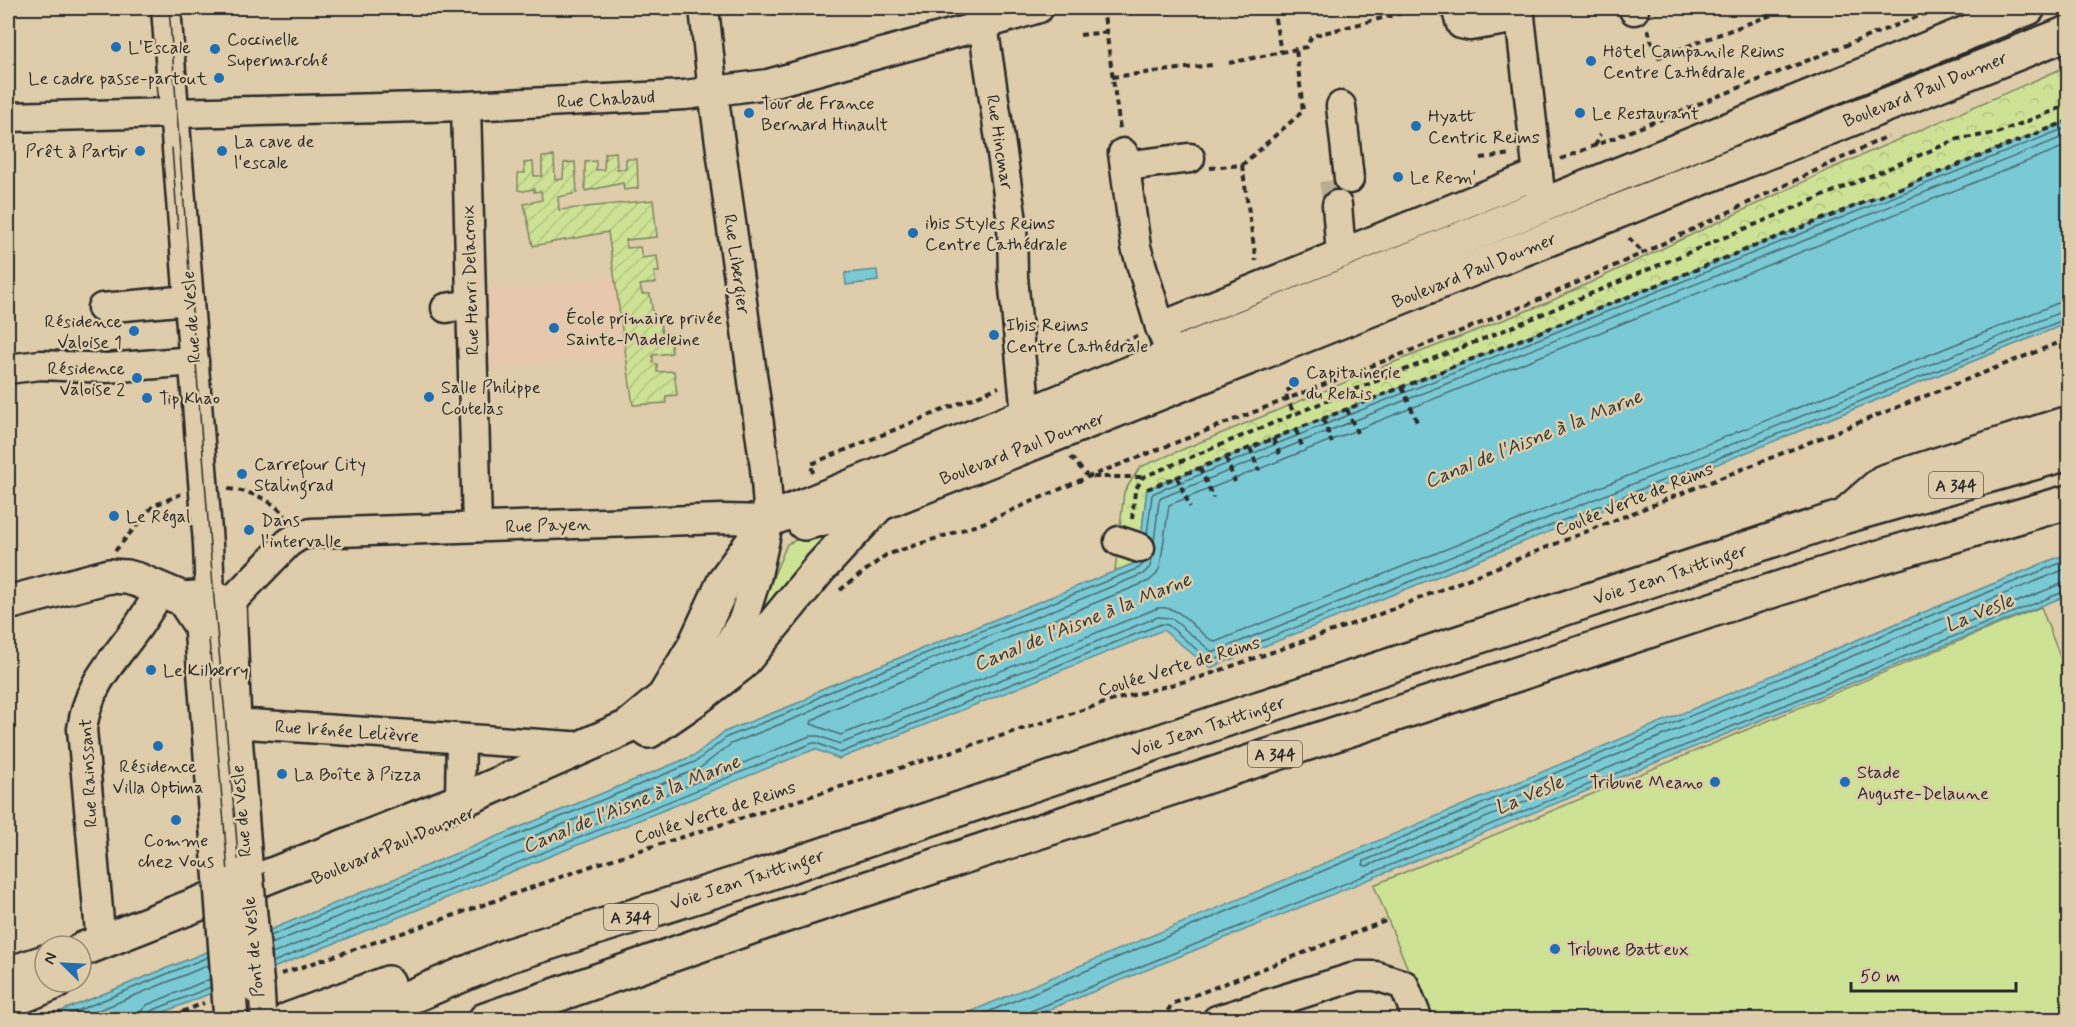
<svg xmlns="http://www.w3.org/2000/svg" width="2076" height="1027" viewBox="0 0 2076 1027" font-family="Mynerve,sans-serif">
  <style>
    .built { fill: #e7c8ae }
    .grass { fill: #cee296; stroke: #7c8660; stroke-width: 1.5 }
    .forest { fill: url(#forest-crowns); stroke: #7c8660; stroke-width: 1.5 }
    .garden { fill: url(#garden-furrows); stroke: #7c8660; stroke-width: 1.5 }
    .water { fill: #7acad6; stroke: #5a8a92; stroke-width: 1.5 }
    .lines { fill: none; stroke-linecap: round; stroke-linejoin: round }
    .shore { stroke: #4b6b6f; stroke-width: 1.5 }
    .minor-tunnel { stroke: #baac91; stroke-width: 28; stroke-dasharray: 28 14; stroke-linecap: butt }
    .minor-casing { stroke: #2b2b2b; stroke-width: 33 }
    .major-casing { stroke: #2b2b2b; stroke-width: 38 }
    .highway-casing { stroke: #2b2b2b; stroke-width: 38 }
    .path { stroke: #2b2b2b; stroke-width: 4; stroke-dasharray: 6 4.5; stroke-linecap: butt }
    .minor { stroke: #deccaa; stroke-width: 28 }
    .major { stroke: #deccaa; stroke-width: 33 }
    .highway { stroke: #deccaa; stroke-width: 33 }
    .tram { stroke: #2b2b2b; stroke-width: 1.5 }
    .major-bridge-casing { stroke: #2b2b2b; stroke-width: 38; stroke-linecap: butt }
    .major-bridge { stroke: #deccaa; stroke-width: 33 }
    .poi-dot { fill: #1f6fb2; stroke: #deccaa; stroke-width: 2 }
    .labels { text-anchor: middle; stroke-width: 5; stroke-linejoin: round; paint-order: stroke }
    .shield { fill: #deccaa; stroke: #615b51; stroke-width: 1.5 }
    .shield-label { font-size: 16px; font-weight: bold; fill: #2b2b2b }
    .poi-label { font-size: 18px; fill: #2b2b2b; stroke: #deccaa; text-anchor: start }
    .street-label { font-size: 18px; fill: #2b2b2b; stroke: #deccaa }
    .water-label { font-size: 20px; font-style: italic; fill: #333b3c; stroke: #deccaa }
  </style>
  <defs>
    <pattern id="forest-crowns" width="20" height="18" patternUnits="userSpaceOnUse" patternTransform="scale(1.5)"><rect width="20" height="18" fill="#cee296"/><path d="M2 6a3 3 0 1 1 6 0M12 15a3 3 0 1 1 6 0" fill="none" stroke="#b1c281"/></pattern>
    <pattern id="garden-furrows" width="10" height="10" patternUnits="userSpaceOnUse" patternTransform="scale(1.5)"><rect width="10" height="10" fill="#cee296"/><path d="M-1 1l2-2M0 10L10 0M9 11l2-2" fill="none" stroke="#b1c281"/></pattern>
  </defs>
  <rect width="100%" height="100%" fill="#deccaa"/>
  <filter id="ink" filterUnits="userSpaceOnUse"><feTurbulence type="fractalNoise" baseFrequency=".0167" numOctaves="2"/><feDisplacementMap in="SourceGraphic" scale="12" xChannelSelector="R" yChannelSelector="G"/><feConvolveMatrix kernelMatrix="1 2 1 2 8 2 1 2 1" color-interpolation-filters="sRGB"/></filter>
  <g filter="url(#ink)">
    <polygon class="built" points="614,277 626,358 585,360 584,358 487,368 486,288 540,287"/>
    <g class="grass">
      <polygon points="828,526 837,537 754,623 787,544"/>
      <polygon points="2041,607 2068,678 2068,1019 1428,1019 1374,885"/>
    </g>
    <polygon class="forest" points="2068,66 2068,121 1147,489 1138,562 1115,571 1124,492 1140,467 1387,365 1547,303 1835,167"/>
    <g class="garden">
      <polygon points="616,152 617,169 626,169 626,159 637,159 638,188 624,190 623,183 585,191 585,162 596,161 596,170 604,170 605,153"/>
      <polygon points="554,156 555,180 563,179 564,163 575,162 577,193 558,197 559,210 653,200 657,237 626,240 627,248 640,247 642,258 657,256 659,272 654,272 656,283 640,285 642,294 650,294 654,321 660,321 662,335 670,334 672,353 653,355 653,363 657,364 657,372 674,371 677,395 666,396 666,403 633,405 608,232 533,246 524,204 542,200 541,191 534,192 534,189 523,191 518,190 518,173 525,173 524,163 533,162 534,176 542,176 542,157"/>
    </g>
    <g class="water">
      <polygon points="2068,121 2068,323 1210,668 1163,630 839,759 815,749 147,1019 39,1020 209,951 270,930 695,755 724,732 803,701 819,690 1138,562 1147,489"/>
      <polygon points="877,270 878,281 846,285 845,273"/>
      <polygon points="2068,553 2068,595 1026,1019 953,1019 1883,629"/>
    </g>
    <g class="lines">
      <g class="shore">
        <path d="M2068,145L1169,505L1160,567L1156,575L1149,581L830,710L812,721L811,724L841,735L1158,608C1183,605 1195,633 1215,642L2058,303L2068,302"/>
        <polyline points="1147,535 1152,495 1154,493 2068,127"/>
        <polyline points="1154,542 1159,501 1161,498 2068,135"/>
        <polyline points="2068,568 1888,641 1364,861 1363,865 1367,866 2061,584 2068,583"/>
        <polyline points="270,936 697,761 727,737 805,706 822,695 1139,568 1144,563"/>
        <polyline points="271,944 700,768 731,744 808,713 825,702 1143,574 1150,567 1152,557"/>
        <polyline points="272,954 810,736 819,736 840,744 1158,617 1171,618 1211,651 1214,652 2061,312 2068,311"/>
        <polyline points="273,962 813,743 817,743 840,753 1161,624 1168,625 1209,660 1212,661 2068,318"/>
        <polyline points="55,1020 208,957"/>
        <polyline points="75,1020 209,965"/>
        <polyline points="139,1020 141,1011 147,1005 210,979"/>
        <polyline points="147,1020 148,1015 151,1011 211,987"/>
        <polyline points="969,1020 1885,634 2068,560"/>
        <polyline points="1026,1020 1027,1015 1031,1011 2068,590"/>
      </g>
      <polyline class="minor-tunnel" points="1333,180 1337,205"/>
      <defs>
        <g id="minor">
          <polyline points="166,8 208,544 210,597 205,618"/>
          <polyline points="982,8 983,25 1012,221 1013,277 1026,415"/>
          <polyline points="1456,8 1461,24 1470,26 1520,18"/>
          <polyline points="1519,8 1540,193"/>
          <polyline points="1634,8 1634,10"/>
          <polyline points="466,106 477,527"/>
          <polyline points="1341,106 1349,179"/>
          <polyline points="8,117 466,106 685,95 768,84 966,30 1039,8"/>
          <polyline points="1123,153 1136,247 1160,327"/>
          <polyline points="1125,166 1190,158"/>
          <polyline points="1337,205 1341,254"/>
          <polyline points="102,308 189,300"/>
          <polyline points="446,308 471,304"/>
          <polyline points="1172,356 1160,327 1538,174"/>
          <polyline points="8,369 40,365 107,368 194,361"/>
          <polyline points="1119,541 1140,548"/>
          <polyline points="229,604 288,543 299,536 311,533 722,519 769,520"/>
          <polyline points="699,694 743,620 757,575 769,520 765,468 713,92 704,8"/>
          <polyline points="234,723 585,747"/>
          <polyline points="460,801 461,739"/>
          <path d="M101,944L82,729C89,681 113,662 139,625C147,613 154,601 162,589"/>
          <polyline points="1217,1020 1358,976 1376,976 1404,985 1418,1020"/>
        </g>
        <g id="major">
          <polyline points="804,523 879,504 2068,33"/>
          <polyline points="183,599 201,626 221,884"/>
          <polyline points="8,603 109,576 127,577 138,580 183,599 210,597 229,604 234,723 246,874"/>
          <polyline points="649,731 697,698 741,664 820,568 879,504"/>
          <polyline points="81,950 460,801 628,727 664,697 694,647 725,580 769,520 2028,8"/>
          <polyline points="8,974 45,962"/>
          <polyline points="257,987 259,1020"/>
          <polyline points="8,1002 56,982"/>
        </g>
        <g id="highway">
          <polyline points="1852,509 1883,482 2068,423"/>
          <polyline points="288,1020 388,983"/>
          <polyline points="355,1020 507,956 754,878 1257,709 1843,517 2068,453"/>
          <polyline points="485,1020 774,919 1739,601 1856,564 2068,502"/>
        </g>
      </defs>
      <use href="#minor" class="minor-casing"/>
      <use href="#major" class="major-casing"/>
      <use href="#highway" class="highway-casing"/>
      <g class="path">
        <polyline points="1103,8 1120,129"/>
        <polyline points="1273,8 1281,52"/>
        <polyline points="1648,29 1656,58 1790,8"/>
        <polyline points="1080,35 1107,32"/>
        <polyline points="1229,63 1306,47 1312,36 1421,8"/>
        <polyline points="1112,77 1212,65"/>
        <polyline points="1595,146 1600,134"/>
        <polyline points="1481,158 1512,154"/>
        <polyline points="1561,159 1939,8"/>
        <polyline points="1242,165 1256,261"/>
        <polyline points="1210,168 1242,165 1303,111 1296,49"/>
        <polyline points="1629,238 1643,253"/>
        <polyline points="1123,342 1137,336"/>
        <polyline points="1402,387 1418,424"/>
        <polyline points="1292,388 1286,391 1287,398 1294,414"/>
        <polyline points="1347,409 1357,433"/>
        <polyline points="1323,419 1332,443"/>
        <polyline points="1296,430 1303,449"/>
        <polyline points="1273,439 1281,457"/>
        <polyline points="1250,448 1259,471"/>
        <polyline points="1071,457 1088,477 1143,477"/>
        <polyline points="1226,458 1235,482"/>
        <polyline points="1200,468 1213,498"/>
        <polyline points="813,473 811,464 999,387"/>
        <polyline points="1177,477 1190,507"/>
        <path d="M228,489C249,491 272,499 285,516"/>
        <polyline points="1147,489 2068,121"/>
        <polyline points="1132,519 1135,491 1143,477 1336,397 1488,337 1958,139 1997,133 2068,105"/>
        <polyline points="115,551 153,506 181,494"/>
        <polyline points="840,590 886,555 983,523 1088,477 1527,305 1643,253 1888,136"/>
        <polyline points="281,974 455,915 594,865 1114,700 1201,677 1375,616 2068,339"/>
        <polyline points="163,1020 204,1003"/>
        <polyline points="1162,1020 1172,1004 1388,920"/>
      </g>
      <use href="#minor" class="minor"/>
      <use href="#major" class="major"/>
      <use href="#highway" class="highway"/>
      <g class="tram">
        <polyline points="169,8 214,599 236,831 251,1020"/>
        <polyline points="172,148 178,229"/>
        <polyline points="209,639 240,1020"/>
      </g>
      <defs>
        <g id="major-bridge">
          <polyline points="246,874 257,987"/>
          <polyline points="221,884 231,1020"/>
        </g>
      </defs>
      <use href="#major-bridge" class="major-bridge-casing"/>
      <use href="#major-bridge" class="major-bridge"/>
    </g>
  </g>
  <g class="poi-dot">
    <circle cx="116" cy="47" r="6"/>
    <circle cx="215" cy="49" r="6"/>
    <circle cx="1591" cy="61" r="6"/>
    <circle cx="219" cy="78" r="6"/>
    <circle cx="749" cy="113" r="6"/>
    <circle cx="1580" cy="113" r="6"/>
    <circle cx="1416" cy="126" r="6"/>
    <circle cx="140" cy="151" r="6"/>
    <circle cx="222" cy="151" r="6"/>
    <circle cx="1398" cy="177" r="6"/>
    <circle cx="913" cy="233" r="6"/>
    <circle cx="554" cy="328" r="6"/>
    <circle cx="134" cy="331" r="6"/>
    <circle cx="994" cy="335" r="6"/>
    <circle cx="137" cy="378" r="6"/>
    <circle cx="1294" cy="382" r="6"/>
    <circle cx="429" cy="397" r="6"/>
    <circle cx="147" cy="398" r="6"/>
    <circle cx="242" cy="474" r="6"/>
    <circle cx="114" cy="516" r="6"/>
    <circle cx="249" cy="530" r="6"/>
    <circle cx="151" cy="670" r="6"/>
    <circle cx="158" cy="746" r="6"/>
    <circle cx="282" cy="774" r="6"/>
    <circle cx="1715" cy="782" r="6"/>
    <circle cx="1845" cy="782" r="6"/>
    <circle cx="176" cy="820" r="6"/>
    <circle cx="1555" cy="949" r="6"/>
  </g>
  <g class="labels">
    <g class="shield">
      <rect x="1929" y="472" width="54" height="26" rx="4.5"/>
      <rect x="1248" y="741" width="54" height="26" rx="4.5"/>
      <rect x="604" y="904" width="54" height="26" rx="4.5"/>
    </g>
    <g class="shield-label">
      <text x="1956" y="491">A 344</text>
      <text x="1275" y="760">A 344</text>
      <text x="631" y="923">A 344</text>
    </g>
    <g class="poi-label">
      <text x="227" y="45">Coccinelle<tspan x="227" dy="21">Supermarché</tspan></text>
      <text x="128" y="53">L'Escale</text>
      <text x="1603" y="57">Hôtel Campanile Reims<tspan x="1603" dy="21">Centre Cathédrale</tspan></text>
      <text x="207" y="84" text-anchor="end">Le cadre passe-partout</text>
      <text x="761" y="109">Tour de France<tspan x="761" dy="21">Bernard Hinault</tspan></text>
      <text x="1592" y="119">Le Restaurant</text>
      <text x="1428" y="122">Hyatt<tspan x="1428" dy="21">Centric Reims</tspan></text>
      <text x="234" y="147">La cave de<tspan x="234" dy="21">l'escale</tspan></text>
      <text x="128" y="157" text-anchor="end">Prêt à Partir</text>
      <text x="1410" y="183">Le Rem'</text>
      <text x="925" y="229">ibis Styles Reims<tspan x="925" dy="21">Centre Cathédrale</tspan></text>
      <text x="566" y="324">École primaire privée<tspan x="566" dy="21">Sainte-Madeleine</tspan></text>
      <text x="122" y="327" text-anchor="end">Résidence<tspan x="122" dy="21">Valoise 1</tspan></text>
      <text x="1006" y="331">Ibis Reims<tspan x="1006" dy="21">Centre Cathédrale</tspan></text>
      <text x="125" y="374" text-anchor="end">Résidence<tspan x="125" dy="21">Valoise 2</tspan></text>
      <text x="1306" y="378">Capitainerie<tspan x="1306" dy="21">du Relais</tspan></text>
      <text x="441" y="393">Salle Philippe<tspan x="441" dy="21">Coutelas</tspan></text>
      <text x="159" y="404">Tip Khao</text>
      <text x="254" y="470">Carrefour City<tspan x="254" dy="21">Stalingrad</tspan></text>
      <text x="126" y="522">Le Régal</text>
      <text x="261" y="526">Dans<tspan x="261" dy="21">l'intervalle</tspan></text>
      <text x="163" y="676">Le Kilberry</text>
      <text x="158" y="772" text-anchor="middle">Résidence<tspan x="158" dy="21">Villa Optima</tspan></text>
      <text x="1857" y="778">Stade<tspan x="1857" dy="21">Auguste-Delaune</tspan></text>
      <text x="294" y="780">La Boîte à Pizza</text>
      <text x="1703" y="788" text-anchor="end">Tribune Meano</text>
      <text x="176" y="846" text-anchor="middle">Comme<tspan x="176" dy="21">chez Vous</tspan></text>
      <text x="1567" y="955">Tribune Batteux</text>
    </g>
    <g class="street-label">
      <text transform="translate(1925 89) rotate(-22)" y="6">Boulevard Paul Doumer</text>
      <text transform="translate(606 99) rotate(-3)" y="6">Rue Chabaud</text>
      <text transform="translate(1000 142) rotate(81)" y="6">Rue Hincmar</text>
      <text transform="translate(737 264) rotate(82)" y="6">Rue Libergier</text>
      <text transform="translate(1474 270) rotate(-22)" y="6">Boulevard Paul Doumer</text>
      <text transform="translate(470 280) rotate(-92)" y="6">Rue Henri Delacroix</text>
      <text transform="translate(191 317) rotate(-94)" y="6">Rue de Vesle</text>
      <text transform="translate(1022 448) rotate(-21)" y="6">Boulevard Paul Doumer</text>
      <text transform="translate(1634 499) rotate(-22)" y="6">Coulée Verte de Reims</text>
      <text transform="translate(548 525) rotate(-2)" y="6">Rue Payen</text>
      <text transform="translate(1670 574) rotate(-18)" y="6">Voie Jean Taittinger</text>
      <text transform="translate(1179 666) rotate(-17)" y="6">Coulée Verte de Reims</text>
      <text transform="translate(1208 726) rotate(-18)" y="6">Voie Jean Taittinger</text>
      <text transform="translate(347 731) rotate(4)" y="6">Rue Irénée Lelièvre</text>
      <text transform="translate(88 773) rotate(-93)" y="6">Rue Rainssant</text>
      <text transform="translate(241 811) rotate(-95)" y="6">Rue de Vesle</text>
      <text transform="translate(715 812) rotate(-18)" y="6">Coulée Verte de Reims</text>
      <text transform="translate(393 845) rotate(-23)" y="6">Boulevard Paul Doumer</text>
      <text transform="translate(747 879) rotate(-18)" y="6">Voie Jean Taittinger</text>
      <text transform="translate(253 947) rotate(-95)" y="6">Pont de Vesle</text>
    </g>
    <g class="water-label">
      <text transform="translate(1533 438) rotate(-22)" y="7">Canal de l'Aisne à la Marne</text>
      <text transform="translate(1979 612) rotate(-22)" y="7">La Vesle</text>
      <text transform="translate(1082 621) rotate(-22)" y="7">Canal de l'Aisne à la Marne</text>
      <text transform="translate(1529 794) rotate(-23)" y="7">La Vesle</text>
      <text transform="translate(631 803) rotate(-22)" y="7">Canal de l'Aisne à la Marne</text>
    </g>
  </g>
  <rect width="2076" height="1027" fill="none" stroke="#deccaa" stroke-width="30"/>
  <rect x="15" y="15" width="2046" height="997" fill="none" stroke="#2b2b2b" stroke-width="2" filter="url(#ink)"/>
  <g transform="translate(63 964) rotate(294)"><circle r="28" fill="#deccaa" stroke="#968c77" stroke-width="1.5"/>
  <path d="M0-4.5L10 22L0 15L-10 22Z" fill="#1f6fb2"/>
  <text y="-9" font-size="16" font-weight="bold" text-anchor="middle" fill="#2b2b2b">N</text>
  </g>
  <path d="M1851 982v9h165v-9" fill="none" stroke="#2b2b2b" stroke-width="3"/>
  <text x="1860" y="982" font-size="18" fill="#2b2b2b" stroke="#deccaa" stroke-width="4.5" paint-order="stroke">50 m</text>
</svg>
